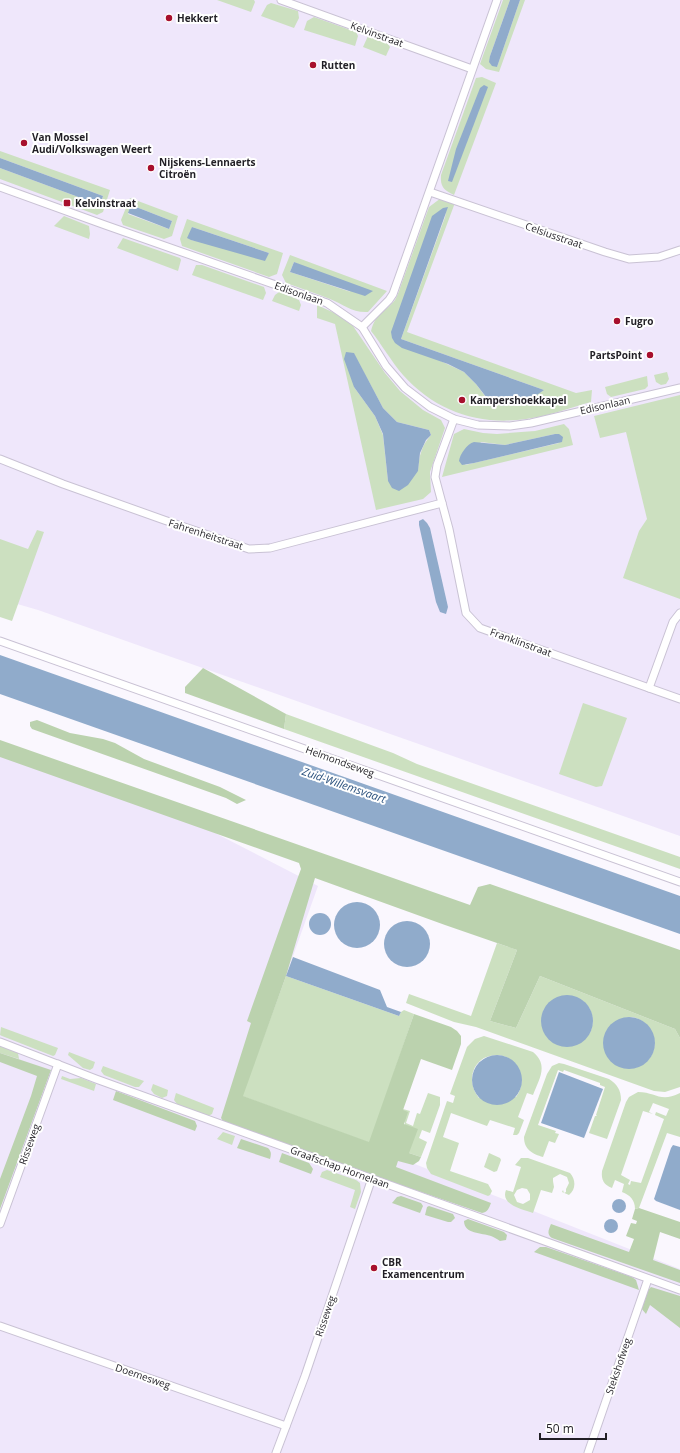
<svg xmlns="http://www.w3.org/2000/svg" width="680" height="1453" viewBox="0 0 680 1453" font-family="'Open Sans',sans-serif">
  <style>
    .built { fill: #efe7fb }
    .green { fill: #cce0c0; fill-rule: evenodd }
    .forest { fill: #bbd2ae }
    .water { fill: #90abcb }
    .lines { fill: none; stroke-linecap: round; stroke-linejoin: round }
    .street-casing { stroke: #c9c2d4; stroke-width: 9 }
    .street { stroke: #fff; stroke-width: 7 }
    .poi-dot { fill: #a70f2c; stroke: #fff; stroke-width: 1.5 }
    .labels { text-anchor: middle; stroke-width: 4; stroke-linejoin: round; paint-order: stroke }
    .poi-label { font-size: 10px; font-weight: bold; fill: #211f25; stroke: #fff; text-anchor: start }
    .street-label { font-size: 10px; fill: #211f25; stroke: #fff }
    .water-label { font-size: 11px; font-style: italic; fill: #2a517d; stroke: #fff }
  </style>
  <rect width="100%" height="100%" fill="#faf7fe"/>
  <g class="built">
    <polygon points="0,0 680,0 680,836 38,610 0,599"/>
    <polygon points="0,747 147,798 318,886 243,1096 680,1269 680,1453 0,1453"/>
  </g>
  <g class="green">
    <polygon points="217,0 254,0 255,2 251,12"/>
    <polygon points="503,0 510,0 490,56 497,67 520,0 525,0 499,72 486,69 480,64"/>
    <polygon points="271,3 298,11 299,18 294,28 261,16 267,5"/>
    <polygon points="314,17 356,32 358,36 355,46 304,30 307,21"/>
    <polygon points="368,36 388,44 390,47 386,56 363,47"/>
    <path d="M482,77L496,83L454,195C444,190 440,187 441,175L476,78Z"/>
    <polygon points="0,151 110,190 103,212 97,215 0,179 0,168 100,205 103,196 0,158"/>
    <path d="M130,198L178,216L172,236L164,239L123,225L121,220ZM131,205L172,221L169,229L128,214Z"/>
    <path d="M441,198L456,200L407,332L576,393L592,390L591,402C572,407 552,415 532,418C483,427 437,413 403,375C391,361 382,345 371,331C376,312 385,313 395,300C397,296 399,292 400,288L429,207ZM447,207L445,217L401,339L544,390L485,396L476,384L464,372L392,338Z"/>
    <polygon points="64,216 89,226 90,234 89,239 54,226"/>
    <path d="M187,219L283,253L277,274L269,277L182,246L180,239ZM192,227L269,253V254L191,240Z"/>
    <polygon points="123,238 180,258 181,260 178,271 117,248"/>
    <path d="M290,255L387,291L368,312C352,313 343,304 330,299C315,293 300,288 286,283L282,275ZM294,262L351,292L290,272Z"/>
    <polygon points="196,265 202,265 264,287 266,293 263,300 192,275"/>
    <polygon points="279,292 299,300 301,305 299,311 272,301 275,295"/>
    <path d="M317,305L339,315L353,326L385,373L400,391L423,410L441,420L445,428L430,472L431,492L423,499L376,510L335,324L317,318ZM354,354L383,408L397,422L429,430L431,435C421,446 419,457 418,471L388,481L383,435L375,416L354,387Z"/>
    <polygon points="667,372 669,379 666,384 661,385 656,382 654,375"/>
    <polygon points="647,376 648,386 645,389 611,397 607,394 605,387"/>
    <polygon points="680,395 680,599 623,578 639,531 647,519 626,432 600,438 594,416"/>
    <path d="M564,424L569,429L573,445L442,477L454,434L464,429L483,433L497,434L521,432L535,431ZM555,434L559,443L465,465L481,442L505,445Z"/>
    <polygon points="37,530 44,532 12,621 0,617 0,539 28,549"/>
    <polygon points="583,703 627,718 602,786 596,787 559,774"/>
    <polygon points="286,714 393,753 417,764 680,857 680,869 284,729"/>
    <path d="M497,943L517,950L490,1021L516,1028L540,976L675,1029L680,1038V1087L665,1092L654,1091L476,1027L454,1022L406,1003L409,994L471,1016ZM583,1001C593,1009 595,1022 590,1033L556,1044C543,1037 539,1023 544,1009ZM633,1017C661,1025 662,1061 634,1068L624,1018Z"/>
    <polygon points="286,976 399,1016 401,1012 404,1010 414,1014 370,1143 242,1096"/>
    <polygon points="1,1027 58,1048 55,1055 53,1056 2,1036 0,1035"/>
    <path d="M484,1036L533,1052C549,1065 539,1079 533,1095L527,1093L518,1117L524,1120L519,1133L517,1135H513L515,1128L490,1120L487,1126L451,1113L443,1137L459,1143L450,1171L488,1184L492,1191L490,1195L488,1196L431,1174L427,1168L426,1163L447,1101L453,1103L455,1096L450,1094L467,1047L475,1039ZM499,1055C519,1058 528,1081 516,1097L479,1098C469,1086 469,1067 484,1058C488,1056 494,1055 499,1055Z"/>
    <polygon points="0,1046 18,1053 19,1059 0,1053"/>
    <polygon points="69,1052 95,1062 93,1068 90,1070 83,1068 68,1055"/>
    <path d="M559,1063L564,1064L609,1079C617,1084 621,1090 621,1100L607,1139L589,1133L595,1116H597L596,1115L605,1087L600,1085V1083L564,1070L563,1072L558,1070L538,1125L556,1131L555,1133L559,1134L555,1143L549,1141L543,1157C533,1154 524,1150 524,1137L547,1074L552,1066Z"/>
    <polygon points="103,1066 144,1081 139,1087 135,1087 104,1075 101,1071"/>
    <polygon points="62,1076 70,1079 81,1078 96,1084 94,1091 61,1079"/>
    <polygon points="153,1084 168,1090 167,1096 162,1098 154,1094 151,1090"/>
    <path d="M638,1092C656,1092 660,1103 680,1093V1137L667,1133L639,1208L635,1209C635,1200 630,1195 622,1192L624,1184L615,1180L612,1188C604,1185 601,1180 602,1171L626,1102L629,1097ZM653,1103L669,1109L666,1116L656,1112L655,1115L664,1119L641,1183L631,1181L630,1185L628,1184L630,1180L621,1175L643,1111L653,1114L649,1112Z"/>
    <polygon points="176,1093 214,1108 212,1114 208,1116 177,1104 174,1100"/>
    <polygon points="428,1093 440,1097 440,1105 430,1133 422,1130 419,1138 427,1142 421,1157 409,1153 403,1111 403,1109 410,1111 406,1123 413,1126 417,1113 420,1114"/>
    <polygon points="223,1132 235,1136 232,1145 217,1139"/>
    <polygon points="489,1153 500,1158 501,1160 497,1171 494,1172 484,1167"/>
    <path d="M521,1158H528L570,1173C576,1180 576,1189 569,1195L562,1192L563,1190L564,1193L566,1192V1189L569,1183L567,1177L560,1174L553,1178V1181L554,1187L552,1193L541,1190L533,1213C523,1209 500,1205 506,1190L513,1192L521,1167L515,1165ZM522,1188L527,1189L530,1194V1200L523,1204L517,1202L514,1195L517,1190Z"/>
    <polygon points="327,1170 356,1180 360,1183 361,1192 355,1209 350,1207 355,1190 320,1177 322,1172"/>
  </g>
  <g class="forest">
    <polygon points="203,668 286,714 284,729 185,693 185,687"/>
    <polygon points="37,720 70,733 103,739 115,743 144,759 220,787 246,800 237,804 226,798 32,729 30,726 30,722"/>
    <path d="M0,740L470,905L478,887L490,884L680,950V1038L675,1029L540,976L516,1028L490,1021L517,950L445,925L315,878L286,976L243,1096L369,1142L414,1014L451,1027L457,1031L461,1036V1044L452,1070L421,1059L403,1110L408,1112L404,1124L418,1129L409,1153L421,1157L419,1161L413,1165L398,1161L396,1167L491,1203C489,1208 488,1212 482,1213L360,1171L223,1121L221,1118L251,1023L247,1021L298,877L301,869L299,863L0,757Z"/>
    <polygon points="0,1053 51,1070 0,1209 0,1179 31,1096 37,1076 0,1062"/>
    <polygon points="116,1091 195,1121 197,1126 195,1131 113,1100"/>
    <path d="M241,1139L268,1148C272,1152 271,1155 270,1159L237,1148Z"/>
    <polygon points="282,1153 309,1163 313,1169 311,1174 279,1162"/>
    <polygon points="401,1196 421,1203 423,1206 420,1213 392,1203 397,1197"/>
    <polygon points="429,1206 453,1214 455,1218 451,1222 448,1222 425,1215 427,1207"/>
    <path d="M639,1208L680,1222V1239L660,1232L653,1260L680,1270V1283L552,1238C546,1234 549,1229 551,1224L629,1252L634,1239L626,1236L631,1223L636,1224L637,1221L632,1219L635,1209Z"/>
    <path d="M468,1219L504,1232L507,1235L506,1240L500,1241C497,1239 494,1237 491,1236C482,1233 464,1234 464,1221Z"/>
    <polygon points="540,1247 546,1247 632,1277 636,1280 639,1290 534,1252"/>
    <polygon points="651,1287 680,1296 680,1328 650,1305 646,1314 641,1308 646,1292"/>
  </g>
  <g class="water">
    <polygon points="510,0 520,0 497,67 492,66 489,62 490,56"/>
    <polygon points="484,85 488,87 452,182 448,181 456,149 480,88"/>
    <polygon points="0,158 103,196 100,205 0,168"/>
    <polygon points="131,205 172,221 169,229 128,213"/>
    <polygon points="448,207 401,339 544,390 531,399 502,406 490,402 476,384 464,372 448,364 402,348 395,343 392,338 391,332 432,216 443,208"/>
    <polygon points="192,227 269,253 265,261 191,240 187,238"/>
    <polygon points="294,262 373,291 365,296 290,272"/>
    <polygon points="346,352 354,353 383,408 397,422 429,430 431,435 426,440 420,453 418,471 408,485 399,491 392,488 388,481 383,434 375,416 354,387 344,359"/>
    <path d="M555,434H559L563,437L562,442L474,463L462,465L459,461C460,454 467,444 474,442L505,445Z"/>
    <polygon points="423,519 427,523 430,528 448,607 446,614 440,612 436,602 419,525 419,521"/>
    <polygon points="0,655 680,896 680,934 0,694"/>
    <circle cx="357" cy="925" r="23"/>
    <circle cx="320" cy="924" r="11"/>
    <circle cx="407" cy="944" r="23"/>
    <polygon points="293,957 380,990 387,1007 401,1012 399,1016 286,976"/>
    <circle cx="567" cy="1021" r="26"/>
    <circle cx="629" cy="1043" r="26"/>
    <circle cx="497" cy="1080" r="25"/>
    <polygon points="559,1072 603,1089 584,1138 541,1123"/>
    <polygon points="673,1145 680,1147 680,1210 656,1201 654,1199 671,1148"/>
    <circle cx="619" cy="1206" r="7"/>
    <circle cx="611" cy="1226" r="7"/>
  </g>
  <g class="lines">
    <defs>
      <g id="street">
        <polyline points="281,0 472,69"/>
        <polyline points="0,187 105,225 327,303 362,327 386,366 405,388 430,407 454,419 478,425 510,426 531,423 680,388"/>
        <polyline points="430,192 605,252 629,259 659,257 680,250"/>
        <polyline points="362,327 389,300 393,294 497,0"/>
        <polyline points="454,419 437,465 435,477 449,529 466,613 480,628 680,699"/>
        <polyline points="0,459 63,484 164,520 249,549 270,548 442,503"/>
        <polyline points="0,641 680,882"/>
        <polyline points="649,688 673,622 680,613"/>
        <polyline points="0,1042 96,1079 680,1290"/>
        <polyline points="0,1224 58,1064"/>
        <polyline points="0,1326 286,1426"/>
        <polyline points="276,1453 305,1376 372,1178"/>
        <polyline points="588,1453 648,1279"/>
      </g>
    </defs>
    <use href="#street" class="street-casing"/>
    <use href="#street" class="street"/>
  </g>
  <g class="poi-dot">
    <circle cx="169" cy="18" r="4"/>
    <circle cx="313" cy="65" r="4"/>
    <circle cx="24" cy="143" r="4"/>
    <circle cx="151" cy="168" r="4"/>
    <rect x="63" y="199" width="8" height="8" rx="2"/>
    <circle cx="617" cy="321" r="4"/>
    <circle cx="650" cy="355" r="4"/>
    <circle cx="462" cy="400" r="4"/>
    <circle cx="374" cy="1268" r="4"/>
  </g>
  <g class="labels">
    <g class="poi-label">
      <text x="177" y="22">Hekkert</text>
      <text x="321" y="69">Rutten</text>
      <text x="32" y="141">Van Mossel<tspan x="32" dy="12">Audi/Volkswagen Weert</tspan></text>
      <text x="159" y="166">Nijskens-Lennaerts<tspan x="159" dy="12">Citroën</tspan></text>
      <text x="75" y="207">Kelvinstraat</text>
      <text x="625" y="325">Fugro</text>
      <text x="642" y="359" text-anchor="end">PartsPoint</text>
      <text x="470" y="404">Kampershoekkapel</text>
      <text x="382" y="1266">CBR<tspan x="382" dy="12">Examencentrum</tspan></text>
    </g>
    <g class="street-label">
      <text transform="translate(377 34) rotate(20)" y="4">Kelvinstraat</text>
      <text transform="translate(554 235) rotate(19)" y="4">Celsiusstraat</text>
      <text transform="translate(299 293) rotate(19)" y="4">Edisonlaan</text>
      <text transform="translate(605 405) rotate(-13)" y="4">Edisonlaan</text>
      <text transform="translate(206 534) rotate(18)" y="4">Fahrenheitstraat</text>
      <text transform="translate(521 642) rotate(20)" y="4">Franklinstraat</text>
      <text transform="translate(340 761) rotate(20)" y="4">Helmondseweg</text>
      <text transform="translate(29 1144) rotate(-70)" y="4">Risseweg</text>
      <text transform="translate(340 1167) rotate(20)" y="4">Graafschap Hornelaan</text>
      <text transform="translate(325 1316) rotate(-71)" y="4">Risseweg</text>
      <text transform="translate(618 1366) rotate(-71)" y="4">Stekshofweg</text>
      <text transform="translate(143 1376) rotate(19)" y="4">Doemesweg</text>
    </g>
    <g class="water-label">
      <text transform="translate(344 785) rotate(19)" y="4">Zuid-Willemsvaart</text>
    </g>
  </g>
  <path d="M540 1433v6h66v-6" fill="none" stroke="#211f25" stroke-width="2"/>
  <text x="546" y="1433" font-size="12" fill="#211f25" stroke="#ffffff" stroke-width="3" paint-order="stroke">50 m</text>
</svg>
